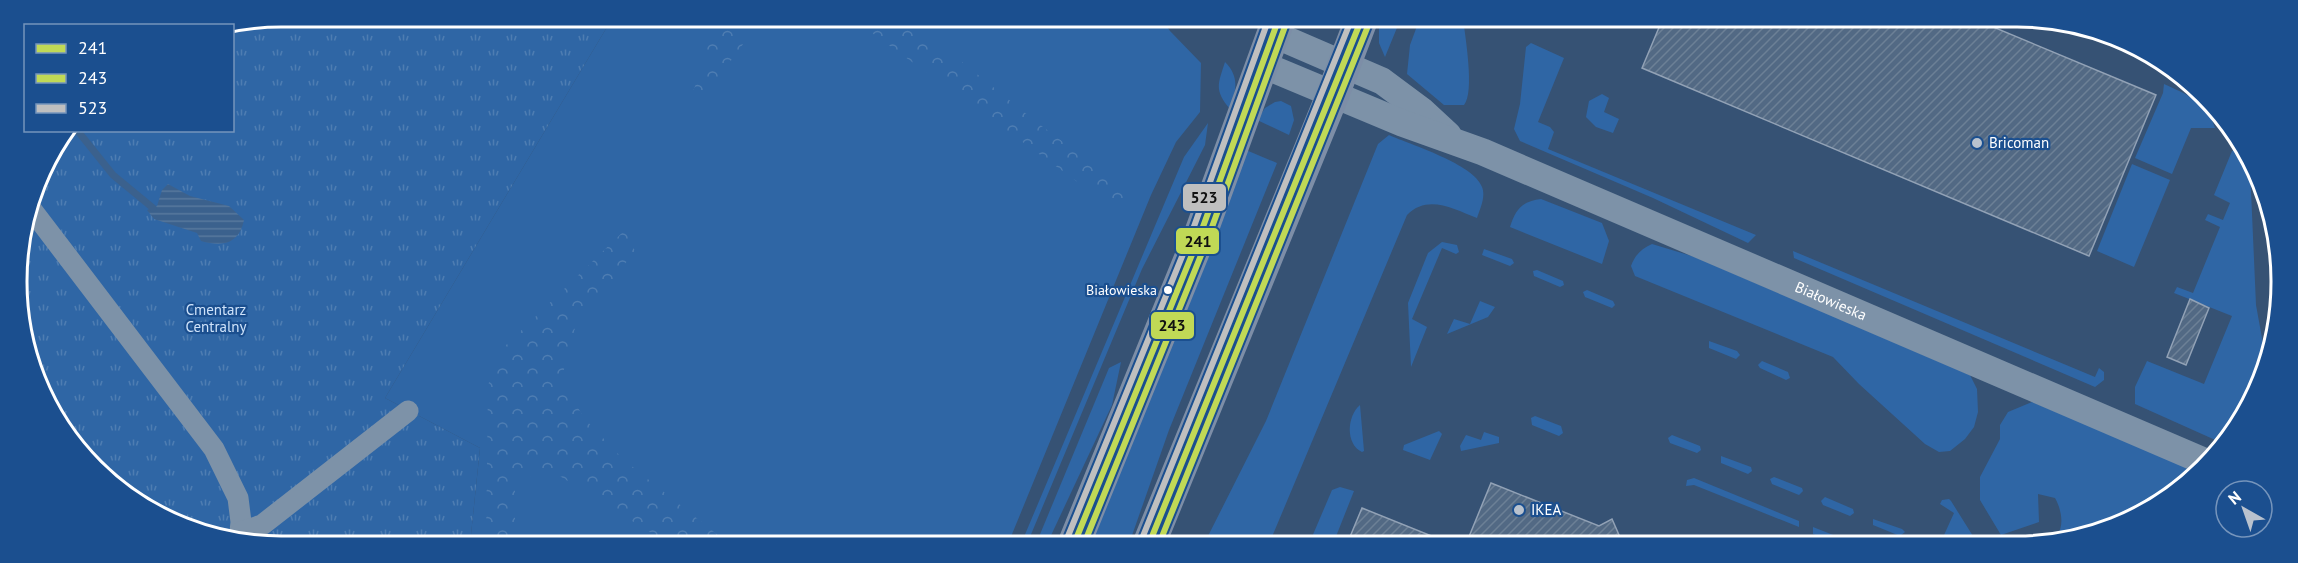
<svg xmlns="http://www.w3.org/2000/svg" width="2298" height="563" viewBox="0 0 2298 563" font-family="'PT Sans',sans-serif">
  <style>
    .grass { fill: #2f66a5 }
    .forest { fill: url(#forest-crowns) }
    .park { fill: url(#park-tufts) }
    .water { fill: url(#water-rules) }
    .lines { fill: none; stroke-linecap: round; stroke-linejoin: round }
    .stream { stroke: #3b618d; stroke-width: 7 }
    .building { fill: url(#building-hatch); stroke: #92a2b6; stroke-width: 1.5 }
    .pedestrian { stroke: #7d92a8; stroke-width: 21 }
    .minor { stroke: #7d92a8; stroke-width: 27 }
    .primary { stroke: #7d8ea7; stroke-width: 33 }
    .bus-1-casing { stroke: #1b4f8f; stroke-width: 10 }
    .bus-2-casing { stroke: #1b4f8f; stroke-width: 10 }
    .bus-3-casing { stroke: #1b4f8f; stroke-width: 10 }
    .bus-1 { stroke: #c0d956; stroke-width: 6 }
    .bus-2 { stroke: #c0d956; stroke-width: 6 }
    .bus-3 { stroke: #bfbfbf; stroke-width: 6 }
    .poi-dot { fill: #b9c2ce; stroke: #1b4f8f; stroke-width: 2 }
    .bus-dot { fill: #fff; stroke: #1b4f8f; stroke-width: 2 }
    .labels { text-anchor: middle; stroke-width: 4.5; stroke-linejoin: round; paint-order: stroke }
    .bus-label { font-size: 14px; fill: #fff; stroke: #1b4f8f; text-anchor: end }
    .poi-label { font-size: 15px; fill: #fff; stroke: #1b4f8f; text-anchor: start }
    .street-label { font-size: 15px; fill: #fff; stroke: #1b4f8f }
    .park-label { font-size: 15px; fill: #cfe3fa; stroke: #1b4f8f }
    .rim { fill: none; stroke: #fff; stroke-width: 3 }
    .line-badge { stroke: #1b4f8f; stroke-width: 2 }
    .pale-badge-label { font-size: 16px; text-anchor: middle; font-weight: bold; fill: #111 }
  </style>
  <defs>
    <pattern id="forest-crowns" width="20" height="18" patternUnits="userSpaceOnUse" patternTransform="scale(1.5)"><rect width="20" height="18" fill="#2f66a5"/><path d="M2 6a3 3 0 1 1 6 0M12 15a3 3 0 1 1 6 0" fill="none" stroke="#4e7db2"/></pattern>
    <pattern id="park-tufts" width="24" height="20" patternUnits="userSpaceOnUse" patternTransform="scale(1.5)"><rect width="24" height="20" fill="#2f66a5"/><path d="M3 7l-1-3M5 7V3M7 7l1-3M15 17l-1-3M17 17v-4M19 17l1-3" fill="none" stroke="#4e7db2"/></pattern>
    <pattern id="water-rules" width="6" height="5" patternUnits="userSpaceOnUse" patternTransform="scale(1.5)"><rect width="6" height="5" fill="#3b618d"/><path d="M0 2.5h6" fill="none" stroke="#58799e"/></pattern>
    <pattern id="building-hatch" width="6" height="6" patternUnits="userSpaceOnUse" patternTransform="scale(1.5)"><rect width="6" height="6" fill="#526984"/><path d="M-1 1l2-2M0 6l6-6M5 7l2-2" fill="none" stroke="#6c8096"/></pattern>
  </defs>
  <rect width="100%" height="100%" fill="#365274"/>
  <g class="grass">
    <polygon points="613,17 1161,18 1170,31 1201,63 1200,112 1176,142 1151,195 1008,544 470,544 480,448 385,398"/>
    <polygon points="1311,18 1340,18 1324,27 1315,24"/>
    <polygon points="1379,18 1401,18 1385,57 1379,43"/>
    <path d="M1420,18H1463C1465,36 1475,92 1464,105H1444L1407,74L1410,45Z"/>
    <polygon points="1531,43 1564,58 1538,122 1550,127 1554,132 1548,149 1756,235 1748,243 1653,198 1520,141 1514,129 1520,104 1526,47"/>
    <path d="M1225,62C1240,77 1236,91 1230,109C1214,90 1218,84 1225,62Z"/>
    <path d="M2164,84C2188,95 2207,102 2215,128H2191L2172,174L2135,158L2163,93Z"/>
    <polygon points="1602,94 1609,98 1604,112 1619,119 1613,133 1596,127 1586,117 1589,101"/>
    <polygon points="1275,102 1281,101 1291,106 1294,120 1289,135 1257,120 1265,108"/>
    <polygon points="1208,123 1205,145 1142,269 1027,544 1021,544 1184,157"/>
    <path d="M1389,135C1411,145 1474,164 1482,187C1486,197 1480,209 1477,218C1453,209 1428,194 1407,215L1269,544H1204L1266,421L1378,144Z"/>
    <polygon points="2241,149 2250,168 2256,305 2266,360 2254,399 2222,443 2135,404 2135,387 2147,361 2204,384 2232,316 2174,293 2177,287 2193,293 2220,227 2205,220 2208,214 2223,220 2230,203 2214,195 2232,151"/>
    <polygon points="1246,150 1277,163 1169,430 1129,544 1091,544"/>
    <polygon points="2132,164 2170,180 2134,267 2097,251"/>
    <path d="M1541,199L1602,223L1609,241L1602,264L1510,227C1515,210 1522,201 1541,199Z"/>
    <polygon points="1442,242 1457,245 1459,252 1456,254 1442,248 1412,319 1427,327 1411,367 1408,303 1428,253"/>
    <path d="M1652,244L1695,257L1970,375L1977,389L1978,412L1974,427L1965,439L1950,451L1939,452L1925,444L1859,384L1833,357L1635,276L1631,266C1635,255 1641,249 1652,244Z"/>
    <polygon points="1484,249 1512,259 1514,263 1510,266 1482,255"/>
    <polygon points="1793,251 2095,377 2099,368 2104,372 2104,380 2095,387 1794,258"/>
    <polygon points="1537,270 1563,281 1564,285 1560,287 1534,276 1533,271"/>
    <polygon points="1587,290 1613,301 1615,305 1612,308 1585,297 1583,292"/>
    <polygon points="1480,301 1495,307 1488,317 1447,334 1454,319 1470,324"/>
    <polygon points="1709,341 1737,351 1740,355 1736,359 1709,348"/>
    <polygon points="1762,361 1788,372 1790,378 1786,380 1760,368 1758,365"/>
    <polygon points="1121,362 1112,405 1047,544 1036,544 1109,368"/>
    <path d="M2032,402L2200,471L2133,519L2051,544H2044C2066,538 2064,514 2055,498L2038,494L2039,522L2001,535L1980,500V477L2000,439V425L2008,412Z"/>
    <path d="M1360,405L1364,451L1362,452C1345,444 1347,416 1360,405Z"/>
    <polygon points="1535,416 1561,426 1563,433 1559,436 1532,425 1531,418"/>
    <polygon points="1439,431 1442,434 1430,460 1403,450 1404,445"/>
    <polygon points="1484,432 1499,437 1499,443 1461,451 1460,446 1466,435 1481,440"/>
    <polygon points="1672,435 1700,446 1701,450 1697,453 1670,443 1668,438"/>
    <polygon points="1721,456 1751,467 1752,471 1748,474 1721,463"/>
    <polygon points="1774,477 1802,488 1803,491 1799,495 1772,484 1770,479"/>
    <polygon points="1694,478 1799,521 1799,527 1694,485 1686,486 1687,480"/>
    <polygon points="1340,487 1354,491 1333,544 1309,544 1332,490"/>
    <polygon points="1825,497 1853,509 1854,513 1850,516 1823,505 1821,501"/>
    <polygon points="1949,499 1951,501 1978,544 1940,544 1954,513 1940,504 1942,500"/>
    <polygon points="1873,519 1902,529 1905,532 1900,536 1873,525"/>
    <polygon points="1813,527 1856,544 1837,544 1813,534"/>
  </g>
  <g class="forest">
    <polygon points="706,17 763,17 705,96 686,111 707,53"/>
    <polygon points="855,17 906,17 1039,124 1132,193 1133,201 1108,204 861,25"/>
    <polygon points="625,230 635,251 575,328 562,377 583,417 624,460 729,544 669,544 550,470 515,481 515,533 511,544 486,544 488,385 502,349"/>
  </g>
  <polygon class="park" points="282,17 613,17 385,398 480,448 470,544 247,544 149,511 71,443 30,366 17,264 44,165 70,131 232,130 233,26"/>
  <path class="water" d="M168,184L190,196L229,206L244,220C239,244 223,247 201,241L197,233L154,219L147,210L157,206L162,190Z"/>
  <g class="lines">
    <polyline class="stream" points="77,130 113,175 153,208"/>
  </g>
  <g class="building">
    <polygon points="1663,18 1974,19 2156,95 2089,256 1642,68"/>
    <polygon points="2190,299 2209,308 2186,365 2167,357"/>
    <polygon points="1491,483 1599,526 1612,519 1623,544 1466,544"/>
    <polygon points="1362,508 1449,543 1448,544 1347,544"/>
  </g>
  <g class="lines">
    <g class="pedestrian">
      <polyline points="32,210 214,449 238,498 241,522 239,541"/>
      <polyline points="241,532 262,525 408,411"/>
    </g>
    <g class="minor">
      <polyline points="1273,34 1382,81 1421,110 1448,135"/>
      <path id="s1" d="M1263,65L1402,123L1483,152L2208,463"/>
    </g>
    <g class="primary">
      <polyline points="1074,544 1200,235 1279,18"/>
      <polyline points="1149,544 1333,94 1362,18"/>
    </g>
    <defs>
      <g id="bus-1">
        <polyline points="1074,544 1200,235 1279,18"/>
        <polyline points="1149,544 1362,18"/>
      </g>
      <g id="bus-2">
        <polyline points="1084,544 1208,238 1287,21"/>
        <polyline points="1159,544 1370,21"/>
      </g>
      <g id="bus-3">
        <polyline points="1066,541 1192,232 1269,18"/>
        <polyline points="1141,541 1352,18"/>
      </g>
    </defs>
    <use href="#bus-1" class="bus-1-casing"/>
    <use href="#bus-2" class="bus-2-casing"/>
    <use href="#bus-3" class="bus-3-casing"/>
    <use href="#bus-1" class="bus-1"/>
    <use href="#bus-2" class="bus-2"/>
    <use href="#bus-3" class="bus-3"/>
  </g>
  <g class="poi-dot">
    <circle cx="1977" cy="143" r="6"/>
    <circle cx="1519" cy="510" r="6"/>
  </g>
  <circle class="bus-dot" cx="1168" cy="290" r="5"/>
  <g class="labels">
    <g class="bus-label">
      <text x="1157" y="295">Białowieska</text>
    </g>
    <g class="poi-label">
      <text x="1989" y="148">Bricoman</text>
      <text x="1531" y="515">IKEA</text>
    </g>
    <g class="street-label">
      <text dy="5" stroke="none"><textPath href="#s1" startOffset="615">Białowieska</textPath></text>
    </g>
    <g class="park-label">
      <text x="216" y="315">Cmentarz<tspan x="216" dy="17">Centralny</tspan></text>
    </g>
  </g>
  <path d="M0 0H2298V563H0ZM281 27H2017A254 254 0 0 1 2271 281V282A254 254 0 0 1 2017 536H281A254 254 0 0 1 27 282V281A254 254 0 0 1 281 27Z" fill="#1b4f8f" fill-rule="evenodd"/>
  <path class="rim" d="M281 27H2017A254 254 0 0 1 2271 281V282A254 254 0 0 1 2017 536H281A254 254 0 0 1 27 282V281A254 254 0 0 1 281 27Z"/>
  <g class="line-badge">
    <rect x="1182" y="183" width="45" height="29" rx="6" fill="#bfbfbf"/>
    <rect x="1175" y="227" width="45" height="28" rx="6" fill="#c0d956"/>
    <rect x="1150" y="311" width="45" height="29" rx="6" fill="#c0d956"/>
  </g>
  <g class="pale-badge-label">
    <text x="1204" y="203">523</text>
    <text x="1198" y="247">241</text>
    <text x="1172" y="331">243</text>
  </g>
  <rect x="24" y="24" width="210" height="108" fill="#1b4f8f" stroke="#7695bc" stroke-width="1.5"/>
  <rect x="36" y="44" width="30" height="9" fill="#c0d956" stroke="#7695bc" stroke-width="1.5"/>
  <text x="78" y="54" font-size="18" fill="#ffffff">241</text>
  <rect x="36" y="74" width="30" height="9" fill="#c0d956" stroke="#7695bc" stroke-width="1.5"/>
  <text x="78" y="84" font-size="18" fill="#ffffff">243</text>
  <rect x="36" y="104" width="30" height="9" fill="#bfbfbf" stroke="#7695bc" stroke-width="1.5"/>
  <text x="78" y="114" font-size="18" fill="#ffffff">523</text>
  <g transform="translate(2244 509) rotate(320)"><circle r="28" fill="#1b4f8f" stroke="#7695bc" stroke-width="1.5"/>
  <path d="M0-4.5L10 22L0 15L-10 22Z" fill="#b9c2ce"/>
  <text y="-9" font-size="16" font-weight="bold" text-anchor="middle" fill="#ffffff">N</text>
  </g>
</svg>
